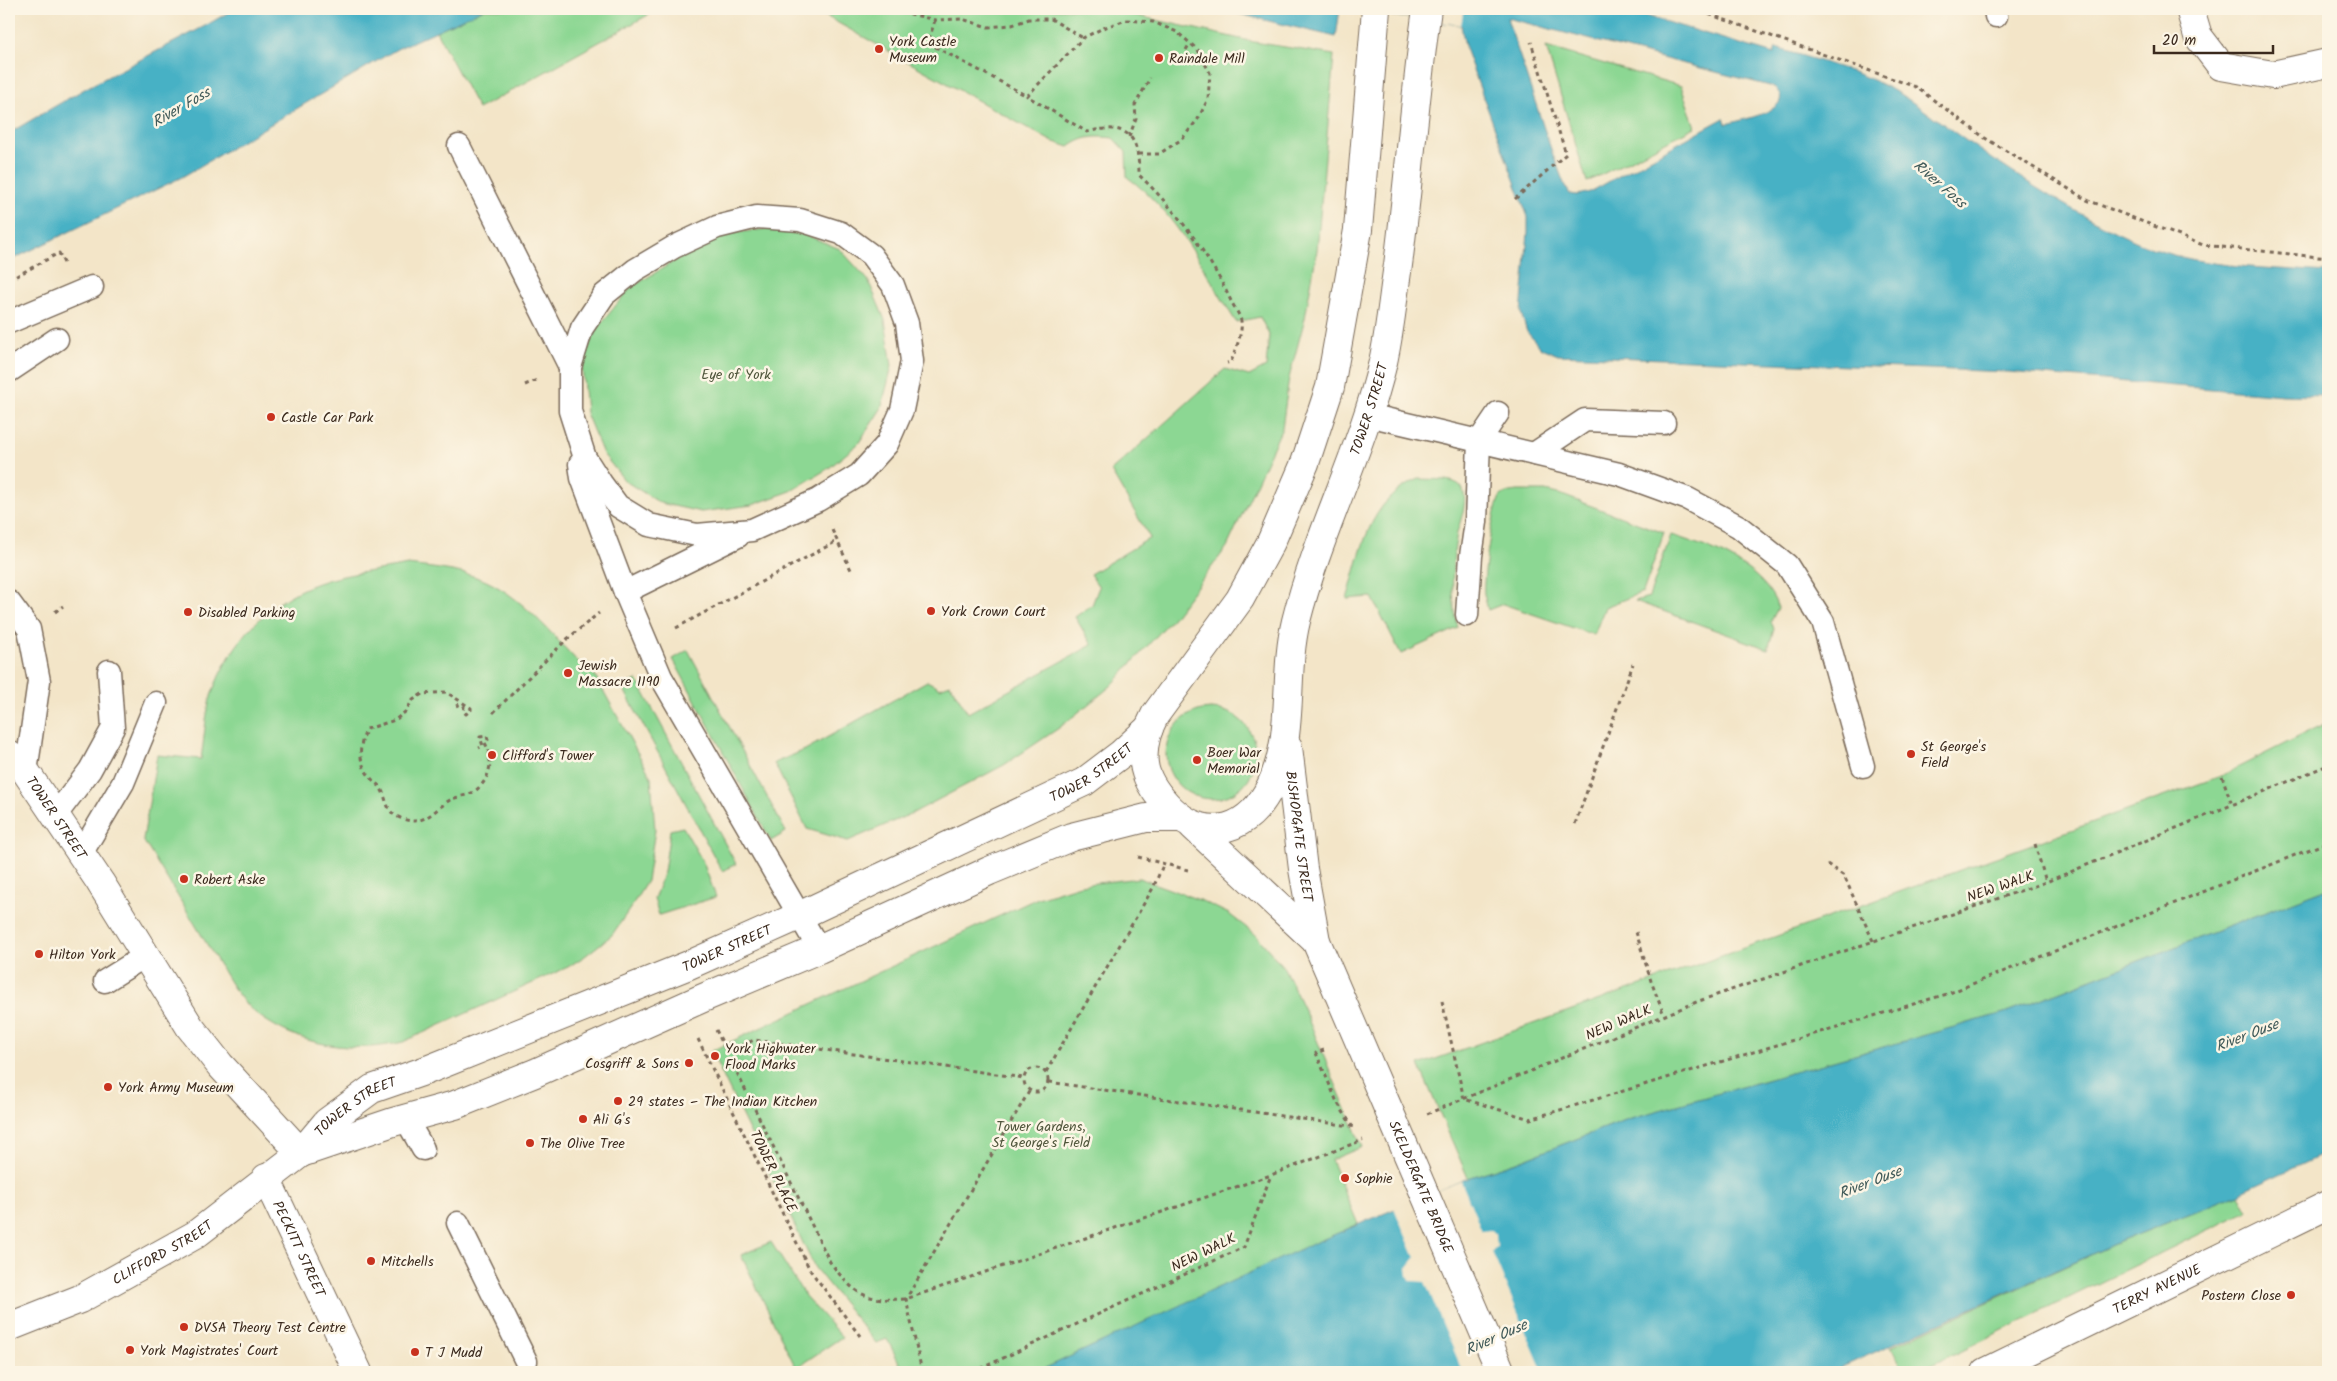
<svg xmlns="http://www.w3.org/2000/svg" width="2337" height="1381" viewBox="0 0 2337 1381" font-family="Kalam,sans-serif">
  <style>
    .green { fill: #8cd793; stroke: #648058 }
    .water { fill: #47b1c5; stroke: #416e72; fill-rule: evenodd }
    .pier { fill: #f3e5c8 }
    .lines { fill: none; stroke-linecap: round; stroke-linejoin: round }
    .lane-casing { stroke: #7b6b5a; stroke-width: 25 }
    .street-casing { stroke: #7b6b5a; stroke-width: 30 }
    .secondary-casing { stroke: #7b6b5a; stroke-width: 30 }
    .primary-casing { stroke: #7b6b5a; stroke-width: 30 }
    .path { stroke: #7b6b5a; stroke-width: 3; stroke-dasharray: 4 4; stroke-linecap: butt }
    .lane { stroke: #fff; stroke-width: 22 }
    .street { stroke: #fff; stroke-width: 28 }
    .secondary { stroke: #fff; stroke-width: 28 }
    .primary { stroke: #fff; stroke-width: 28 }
    .primary-bridge-casing { stroke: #7b6b5a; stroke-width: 30; stroke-linecap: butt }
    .primary-bridge { stroke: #fff; stroke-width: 28 }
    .poi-dot { fill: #c8321e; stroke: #fcf5e5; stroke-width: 2 }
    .labels { text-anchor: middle; stroke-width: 5; stroke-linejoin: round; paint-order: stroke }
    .poi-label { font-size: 14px; fill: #3b2a1e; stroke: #fcf5e5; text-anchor: start }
    .park-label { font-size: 14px; fill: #4f553b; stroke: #fcf5e5 }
    .street-label { font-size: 14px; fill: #3b2a1e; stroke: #fcf5e5 }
    .water-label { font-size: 15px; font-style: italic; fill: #3f5958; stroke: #fcf5e5 }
  </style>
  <rect width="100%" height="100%" fill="#fcf5e5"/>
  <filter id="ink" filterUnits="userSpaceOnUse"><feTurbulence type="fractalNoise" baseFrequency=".02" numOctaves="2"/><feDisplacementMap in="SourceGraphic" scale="10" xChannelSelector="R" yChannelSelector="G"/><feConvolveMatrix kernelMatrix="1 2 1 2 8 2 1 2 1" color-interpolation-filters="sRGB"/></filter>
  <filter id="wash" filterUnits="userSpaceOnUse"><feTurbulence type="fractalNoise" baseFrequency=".0096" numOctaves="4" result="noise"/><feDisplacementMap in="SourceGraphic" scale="20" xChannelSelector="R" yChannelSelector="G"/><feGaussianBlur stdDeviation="1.12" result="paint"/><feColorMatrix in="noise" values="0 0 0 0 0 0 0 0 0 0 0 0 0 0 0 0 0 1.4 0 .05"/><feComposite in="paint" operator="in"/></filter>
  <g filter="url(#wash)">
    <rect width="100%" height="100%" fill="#f3e5c8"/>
    <g class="green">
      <polygon points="484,9 659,9 478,109 436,31"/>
      <path d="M813,9H1107L1254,42L1334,55L1317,250L1305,318L1289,378L1282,428L1227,547L1171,620L1111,686L1059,728L1004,765L913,813L848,841L807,829L774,763L805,750L927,681L940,688L950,684L968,713L1092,645L1075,617L1092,605L1099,587L1090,574L1150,538L1111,471L1225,369L1249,376L1266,367L1269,335L1260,317L1236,322C1205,272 1177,213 1127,177L1126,152L1113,138C1095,136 1084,136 1069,147L1051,141Z"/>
      <polygon points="1546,47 1681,86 1695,127 1587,182"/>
      <polygon points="766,229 806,235 840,249 868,280 885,320 892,366 881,409 858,444 829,468 791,491 752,505 701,512 660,503 625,481 603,454 586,413 582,365 595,331 630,288 673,262 725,234"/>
      <path d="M1419,479C1430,480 1456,477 1462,488C1469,500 1460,521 1457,533C1451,566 1451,596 1458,628L1401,654L1372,597L1347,599C1362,551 1367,500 1419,479Z"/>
      <path d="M1518,491H1545L1562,495L1664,533L1643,592L1605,607L1594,635L1503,604L1488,610C1487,605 1485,599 1484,594C1482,580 1493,509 1500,497C1504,492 1512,492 1518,491Z"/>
      <path d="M1671,535C1709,547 1764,566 1778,608L1771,621L1774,629L1768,649L1635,601L1649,597Z"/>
      <path d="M408,565C431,568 457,570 479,578C521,594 551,634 581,665L588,663L651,777L655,830L647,881L631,907L612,935L585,956L568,967L403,1042C353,1054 300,1046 258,1015C237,1000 225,972 211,951C189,914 166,877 143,840L157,755L201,759C204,741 205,721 209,703C224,650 265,601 318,583C346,573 378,571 408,565Z"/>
      <polygon points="688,650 786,832 771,841 673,659"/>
      <polygon points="637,680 736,864 722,871 622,686"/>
      <circle cx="1211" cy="754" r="45"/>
      <polygon points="2328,722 2328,888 2004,1013 1628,1119 1517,1162 1468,1178 1419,1065 2221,776"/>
      <polygon points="683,827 703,862 716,897 659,915 654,899 664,872 670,830"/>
      <polygon points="1139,878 1202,901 1229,914 1256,935 1284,968 1306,1014 1362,1147 1331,1160 1358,1224 1037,1372 939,1372 938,1370 932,1372 904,1372 887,1339 876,1343 815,1268 711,1051 1038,898 1080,885"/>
      <polygon points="2238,1194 2247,1211 1917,1372 1905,1372 1891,1347 2112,1245"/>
      <polygon points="771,1242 805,1296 842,1337 796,1368 741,1255"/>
    </g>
    <g class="water">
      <polygon points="234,9 484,9 397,49 182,177 9,261 9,133 88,87 205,26"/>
      <polygon points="1218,9 1340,9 1336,37"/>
      <path d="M1341,9H1623L1774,54L1776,48C1819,61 1868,73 1906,98C1928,112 1948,128 1968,142C2025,182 2087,222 2152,248C2203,268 2274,268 2328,272V396L2283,395L2008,372L1558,355L1541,348L1527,332L1521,313L1528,232V217L1466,51L1461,25ZM1507,18L1774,87C1800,110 1740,120 1726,124L1724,118L1590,192L1577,195L1570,194L1565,186L1552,152Z"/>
      <polygon points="2328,888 2328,1152 2238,1194 2112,1245 1831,1372 1037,1372 1305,1247 1468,1178 1517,1162 1628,1119 2004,1013"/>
    </g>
    <g class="pier">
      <polygon points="1341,9 1464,9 1461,25"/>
      <polygon points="1461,1181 1482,1231 1490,1230 1496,1234 1497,1247 1492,1252 1543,1372 1463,1372 1425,1282 1411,1281 1408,1276 1407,1268 1415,1258 1394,1208"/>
    </g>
  </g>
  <g filter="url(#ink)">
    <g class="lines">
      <defs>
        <g id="lane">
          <polyline points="1995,9 1996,16"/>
          <polyline points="459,146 570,367"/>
          <polygon points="757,217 800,220 841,233 871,255 893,285 907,323 912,361 902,410 887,444 859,475 818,500 752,530 697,535 649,525 618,506 601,483 585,458 570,411 570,367 582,328 604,295 635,270 674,247 717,227"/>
          <polyline points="9,322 92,287"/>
          <polyline points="9,371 57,339"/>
          <polyline points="1368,415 1619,474 1688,499 1738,526 1787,565 1823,622 1863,766"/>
          <polyline points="1534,454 1585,420 1664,423"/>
          <polyline points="580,464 582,478 625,592 661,677 819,949"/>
          <polyline points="625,592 738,536"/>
          <polyline points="9,602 29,629 39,681 26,772"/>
          <polyline points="1467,615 1471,556 1476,522 1479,441 1498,413"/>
          <polyline points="55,816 90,770 113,728 109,671"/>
          <polyline points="81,854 123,783 156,703"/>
          <polyline points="105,981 145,956"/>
          <polyline points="406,1119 423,1149"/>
          <polyline points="458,1223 526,1361"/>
        </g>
        <g id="street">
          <polyline points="2190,9 2198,36 2221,66 2273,75 2328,63"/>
          <path id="s1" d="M9,755L26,772L100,882L190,1027L220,1065L301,1153"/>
          <path id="s2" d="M266,1178L358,1372"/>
          <path id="s3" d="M1986,1372L2328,1205"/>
        </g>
        <g id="secondary">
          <polyline points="301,1153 393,1122 455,1105 535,1073 703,998 819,949 989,871 1071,837 1146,818 1179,818"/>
          <path id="s4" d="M9,1327L80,1299L195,1235L301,1153L327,1122L372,1089L427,1070L689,965L801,915L1084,782L1121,754L1149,728"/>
        </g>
        <g id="primary">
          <path id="s5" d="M1376,9L1358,230L1330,387L1305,463L1271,542L1240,599L1155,715C1147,730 1142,747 1144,764C1146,780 1156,793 1166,804C1200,841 1242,836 1267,793C1297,740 1282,678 1296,621C1318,533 1362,451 1383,362C1390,331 1393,297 1398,265C1409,180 1415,94 1427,9"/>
          <path id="s6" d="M1288,747L1303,869L1316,941L1390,1113"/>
          <polyline points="1193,826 1316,941"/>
        </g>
      </defs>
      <use href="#lane" class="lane-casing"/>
      <use href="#street" class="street-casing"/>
      <use href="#secondary" class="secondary-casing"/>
      <use href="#primary" class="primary-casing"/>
      <g class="path">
        <polyline points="862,9 898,11 935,20 962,19 988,27 1012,25 1029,19 1051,19 1083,38"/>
        <polyline points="1694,9 1916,87 1985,138 2087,200 2203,245 2328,258"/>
        <polyline points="935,20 928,43 1027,96"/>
        <polyline points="1186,50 1190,43"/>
        <polyline points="1129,137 1136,119 1135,105 1150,78"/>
        <path d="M1139,154H1159L1182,139L1198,119L1208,99L1210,73L1198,50L1177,32L1153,22L1126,20L1103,28L1083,38L1027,96L1087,132C1128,122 1139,135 1139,175C1176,210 1209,254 1231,301C1234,307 1240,315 1241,321C1243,334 1235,350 1231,362L1227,363"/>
        <polyline points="1515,199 1566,154 1531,42"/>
        <polyline points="9,280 59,253 65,265"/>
        <polyline points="525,385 537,380"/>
        <polyline points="832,530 852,572"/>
        <polyline points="55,612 63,606"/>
        <polyline points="676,628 837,541"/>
        <path d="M456,706L460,704L464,707L463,711L466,714L471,710V708L446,692L422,694L413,700L405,712L395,720L367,729C356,750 359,768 377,784C387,792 384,809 396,816C423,830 432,811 450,800C458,796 468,796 475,791C491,779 494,759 485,743L488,740L487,736L480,737L483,746L479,748"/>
        <polyline points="493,713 566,640 599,613"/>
        <polyline points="2222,776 2232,805"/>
        <polyline points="1575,824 1633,664"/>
        <polyline points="2035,844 2046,882"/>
        <polyline points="1138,857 1188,870"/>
        <polyline points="1827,864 1844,876 1873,941"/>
        <polyline points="1636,932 1651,981 1664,1015"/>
        <polyline points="1442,1001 1464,1099 1530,1119 1947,994 2328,842"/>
        <path d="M716,1030L830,1262C855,1295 864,1301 906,1299L1271,1175L1363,1140"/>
        <polyline points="698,1039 810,1270 860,1336"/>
        <polyline points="1324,1050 1316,1053 1337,1102 1352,1126"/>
        <polyline points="727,1052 754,1040 1024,1078"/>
        <circle cx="1036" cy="1080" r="12"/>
        <polyline points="1046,1072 1153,888 1164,863"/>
        <polyline points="1049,1082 1357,1127"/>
        <polyline points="1427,1114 1699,1001 2046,882 2328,765"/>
        <polyline points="922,1372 906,1299 1030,1090"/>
        <polyline points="973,1372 1244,1247 1271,1175"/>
      </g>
      <use href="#lane" class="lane"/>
      <use href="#street" class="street"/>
      <use href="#secondary" class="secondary"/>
      <use href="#primary" class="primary"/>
      <defs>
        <g id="primary-bridge">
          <path id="s7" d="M1390,1113L1501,1372"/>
        </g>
      </defs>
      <use href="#primary-bridge" class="primary-bridge-casing"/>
      <use href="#primary-bridge" class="primary-bridge"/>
    </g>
  </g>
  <g class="poi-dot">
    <circle cx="879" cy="49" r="5"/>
    <circle cx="1159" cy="58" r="5"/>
    <circle cx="271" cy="417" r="5"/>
    <circle cx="931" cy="611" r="5"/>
    <circle cx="188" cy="612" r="5"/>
    <circle cx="568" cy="673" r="5"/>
    <circle cx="1911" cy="754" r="5"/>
    <circle cx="492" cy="755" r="5"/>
    <circle cx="1197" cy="760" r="5"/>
    <circle cx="184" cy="879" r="5"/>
    <circle cx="39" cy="954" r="5"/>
    <circle cx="715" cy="1056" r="5"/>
    <circle cx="689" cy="1063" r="5"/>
    <circle cx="108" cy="1087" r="5"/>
    <circle cx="618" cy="1101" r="5"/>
    <circle cx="583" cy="1119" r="5"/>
    <circle cx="530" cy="1143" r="5"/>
    <circle cx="1345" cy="1178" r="5"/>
    <circle cx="371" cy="1261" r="5"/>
    <circle cx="2291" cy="1295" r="5"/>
    <circle cx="184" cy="1327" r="5"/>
    <circle cx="130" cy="1350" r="5"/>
    <circle cx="415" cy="1352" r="5"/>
  </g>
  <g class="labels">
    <g class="poi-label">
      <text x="889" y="46">York Castle<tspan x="889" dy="16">Museum</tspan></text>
      <text x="1169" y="63">Raindale Mill</text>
      <text x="281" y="422">Castle Car Park</text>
      <text x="941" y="616">York Crown Court</text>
      <text x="198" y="617">Disabled Parking</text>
      <text x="578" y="670">Jewish<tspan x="578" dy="16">Massacre 1190</tspan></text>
      <text x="1921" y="751">St George's<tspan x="1921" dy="16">Field</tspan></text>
      <text x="1207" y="757">Boer War<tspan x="1207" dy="16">Memorial</tspan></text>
      <text x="502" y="760">Clifford's Tower</text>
      <text x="194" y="884">Robert Aske</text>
      <text x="49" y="959">Hilton York</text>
      <text x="725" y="1053">York Highwater<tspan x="725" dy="16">Flood Marks</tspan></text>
      <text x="679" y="1068" text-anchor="end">Cosgriff &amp; Sons</text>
      <text x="118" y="1092">York Army Museum</text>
      <text x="628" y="1106">29 states – The Indian Kitchen</text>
      <text x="593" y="1124">Ali G's</text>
      <text x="540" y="1148">The Olive Tree</text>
      <text x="1355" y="1183">Sophie</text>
      <text x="381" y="1266">Mitchells</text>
      <text x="2281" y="1300" text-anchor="end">Postern Close</text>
      <text x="194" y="1332">DVSA Theory Test Centre</text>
      <text x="140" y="1355">York Magistrates' Court</text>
      <text x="425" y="1357">T J Mudd</text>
    </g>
    <g class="park-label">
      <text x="736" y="379">Eye of York</text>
      <text x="1041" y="1131">Tower Gardens,<tspan x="1041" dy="16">St George's Field</tspan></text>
    </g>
    <g class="street-label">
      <text dy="5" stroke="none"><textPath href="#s5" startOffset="1376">TOWER STREET</textPath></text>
      <text dy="5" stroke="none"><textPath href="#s4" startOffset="1225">TOWER STREET</textPath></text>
      <text dy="5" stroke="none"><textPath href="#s1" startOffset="79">TOWER STREET</textPath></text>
      <text dy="5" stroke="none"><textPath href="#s6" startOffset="90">BISHOPGATE STREET</textPath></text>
      <text transform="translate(2000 886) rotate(-19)" y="5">NEW WALK</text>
      <text dy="5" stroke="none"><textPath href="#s4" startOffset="820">TOWER STREET</textPath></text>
      <text transform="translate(1618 1022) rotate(-23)" y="5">NEW WALK</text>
      <text dy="5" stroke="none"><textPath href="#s4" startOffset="415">TOWER STREET</textPath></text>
      <text transform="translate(774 1171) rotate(64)" y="5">TOWER PLACE</text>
      <text dy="5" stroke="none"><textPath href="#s7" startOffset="80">SKELDERGATE BRIDGE</textPath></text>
      <text dy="5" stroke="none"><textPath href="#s2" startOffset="78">PECKITT STREET</textPath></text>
      <text dy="5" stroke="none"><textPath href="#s4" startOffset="171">CLIFFORD STREET</textPath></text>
      <text transform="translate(1203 1252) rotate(-26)" y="5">NEW WALK</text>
      <text dy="5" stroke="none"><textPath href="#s3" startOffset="190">TERRY AVENUE</textPath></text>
    </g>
    <g class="water-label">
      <text transform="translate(181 107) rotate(-30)" y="5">River Foss</text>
      <text transform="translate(1940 184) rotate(41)" y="5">River Foss</text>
      <text transform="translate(2247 1035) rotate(-21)" y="5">River Ouse</text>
      <text transform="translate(1870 1182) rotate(-21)" y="5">River Ouse</text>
      <text transform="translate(1496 1337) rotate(-24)" y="5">River Ouse</text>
    </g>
  </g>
  <rect width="2337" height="1381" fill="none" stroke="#fcf5e5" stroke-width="30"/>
  <path d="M2154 45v8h119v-8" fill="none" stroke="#3b2a1e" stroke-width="2.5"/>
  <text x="2162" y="45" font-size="15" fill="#3b2a1e" stroke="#fcf5e5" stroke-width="4" paint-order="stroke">20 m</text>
</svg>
